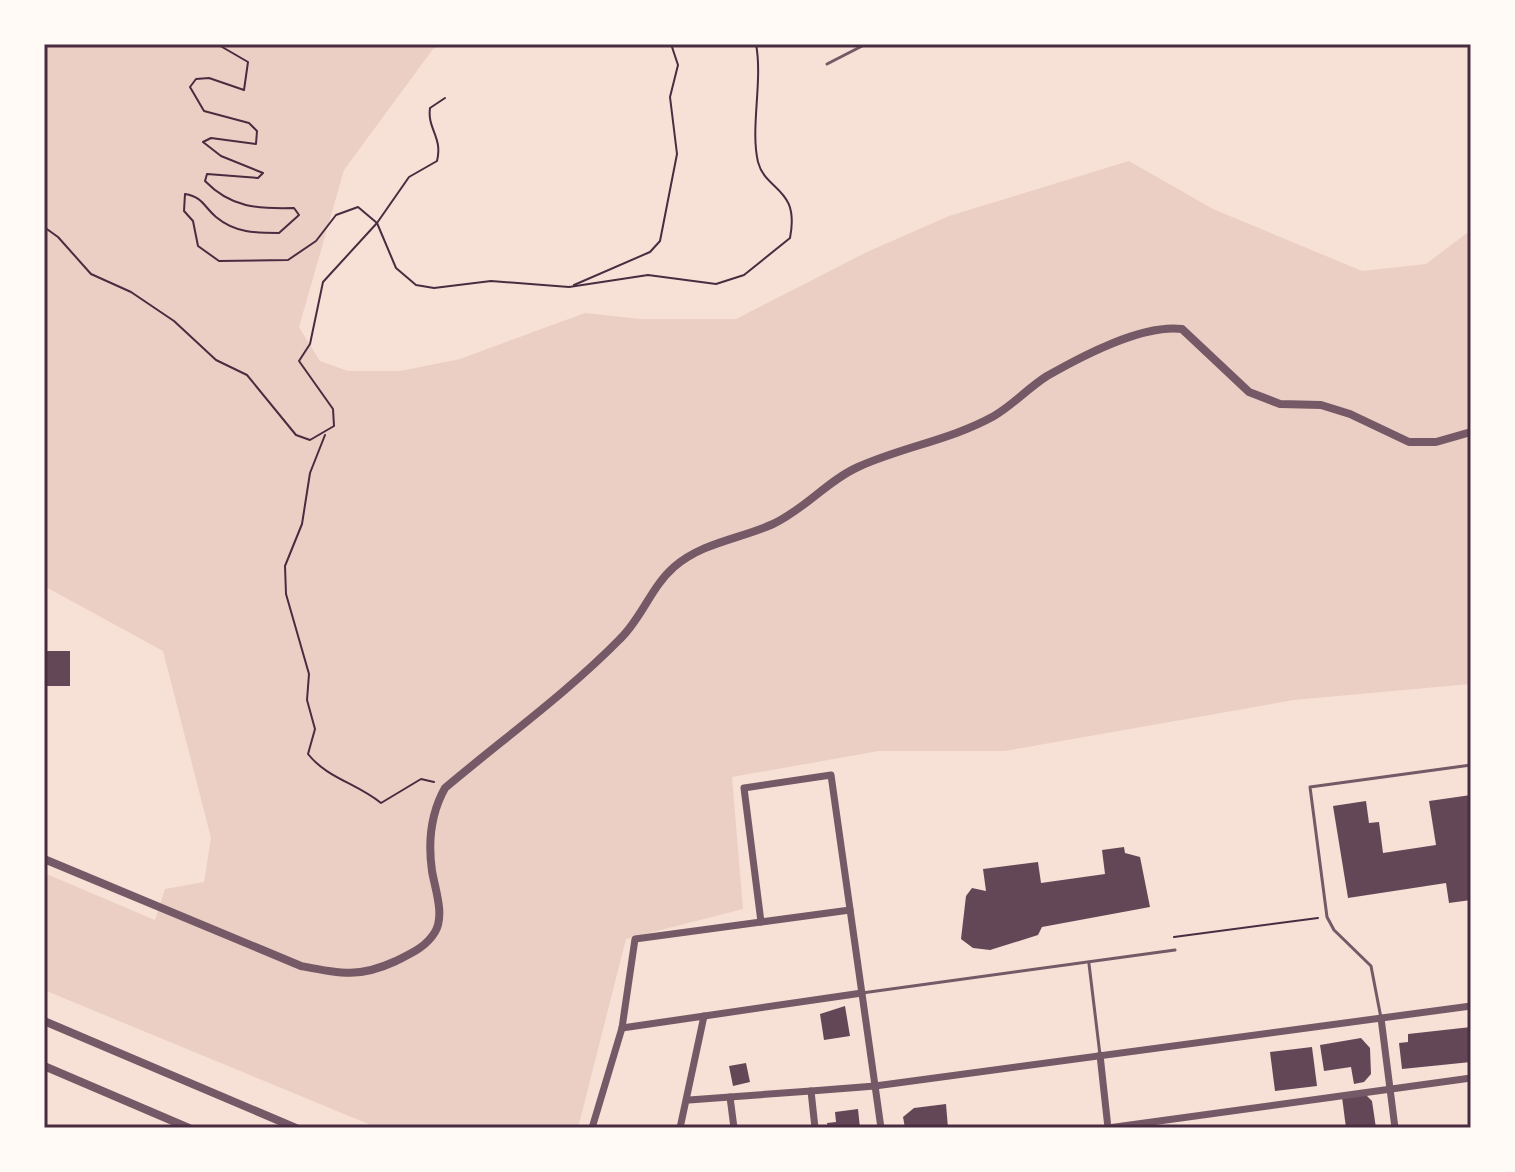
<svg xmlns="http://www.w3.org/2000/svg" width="1515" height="1172" viewBox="0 0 1515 1172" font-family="Bitter,serif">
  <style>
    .green { fill: #ebcfc5 }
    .building { fill: #644757 }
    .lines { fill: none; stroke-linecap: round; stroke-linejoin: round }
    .path { stroke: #4a2c40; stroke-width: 2 }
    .service { stroke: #755966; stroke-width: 3 }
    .pedestrian { stroke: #755966; stroke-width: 5 }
    .minor { stroke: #755966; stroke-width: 7 }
    .tertiary { stroke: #755966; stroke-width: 8 }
    .neatline { fill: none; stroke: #4a2c40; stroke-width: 3 }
  </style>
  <rect width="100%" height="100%" fill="#f7e1d7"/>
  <polygon class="green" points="44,44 446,44 433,49 344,170 299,327 320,361 348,371 400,371 460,359 585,313 640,319 736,319 867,252 949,216 1129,161 1213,209 1362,271 1426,264 1471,230 1471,684 1294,700 1005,751 879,751 732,777 743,909 626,939 578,1128 378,1128 44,990 44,873 155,920 165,889 204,882 211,838 163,651 44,586"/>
  <g class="building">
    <rect x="44" y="651" width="26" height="35"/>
    <polygon points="1471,795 1471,900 1449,903 1446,883 1348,898 1333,806 1366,801 1369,823 1379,822 1383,853 1436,845 1429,801"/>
    <polygon points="1124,847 1125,853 1140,857 1150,907 1042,927 1038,935 990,950 973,948 961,939 966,896 972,888 986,891 983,869 1038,862 1041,883 1105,874 1102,850"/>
    <polygon points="845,1006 850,1036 824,1040 820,1014"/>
    <polygon points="1471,1027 1471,1062 1402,1069 1399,1043 1408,1042 1408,1034"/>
    <polygon points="1361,1038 1370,1048 1371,1074 1364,1082 1354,1084 1351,1067 1324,1071 1320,1045"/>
    <polygon points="1312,1047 1317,1086 1275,1091 1270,1052"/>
    <polygon points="746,1063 750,1082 733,1086 729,1066"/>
    <polygon points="1365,1094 1372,1101 1376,1128 1346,1128 1342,1097"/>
    <polygon points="946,1104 948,1128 905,1128 903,1117 914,1108"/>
    <polygon points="858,1109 860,1128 828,1128 827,1123 836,1122 835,1112"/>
  </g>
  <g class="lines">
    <g class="path">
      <path d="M217,44L248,62L244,90L209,78L196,79L190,87L204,111L249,123L257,131L256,144L211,138L203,142L221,156L263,173L258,178L207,174L205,181C231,208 258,209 294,208L299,215L279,233C256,233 235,233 216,217C204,207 203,197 185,194L184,211L193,221L198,246L219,261L288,260L316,241L336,215L358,207L377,223L396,268L416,285L434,288L491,281L569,287L648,275L716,284L744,275L790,238C800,187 766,192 758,162C750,128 763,81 756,44"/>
      <path d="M44,227L58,237L91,274L131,292L174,321L216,360L247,375L296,435L310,440L334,426L333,409L299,361L310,344L323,282L377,223L409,177L437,161C443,137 427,129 430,108L445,98"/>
      <polyline points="574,285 650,252 660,241 677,154 670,97 678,65 671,44"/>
      <path d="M325,435L310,473L302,524L285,566L286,594L309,674L307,700L315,729L308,754C327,778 356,783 381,803L421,779L434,782"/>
      <polyline points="1174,937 1318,918"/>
    </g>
    <g class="service">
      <polyline points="827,64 866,44"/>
      <polyline points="1089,964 1100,1055"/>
      <polyline points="862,993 1175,950"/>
      <polyline points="1381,1018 1371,966 1334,930 1327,917 1310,787 1471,765"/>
    </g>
    <polyline class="pedestrian" points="44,1126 48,1128"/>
    <g class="minor">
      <polyline points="761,922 850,910"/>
      <polyline points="1381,1018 1395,1128"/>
      <polyline points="622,1028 862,993"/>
      <polyline points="1100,1055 1108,1128"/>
      <polyline points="730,1097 734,1128"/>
      <polyline points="689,1100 811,1091"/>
      <polyline points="592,1128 622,1028 635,939 761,922 744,788 831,775 881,1128"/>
      <polyline points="680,1128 704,1016"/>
      <polyline points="815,1128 811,1091 875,1086 1471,1006"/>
      <polyline points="1108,1128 1471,1078"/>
    </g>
    <g class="tertiary">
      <path d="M44,859L301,966C341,974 359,978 396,961C412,953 426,947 435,932C445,915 435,889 432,871C428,843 431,813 445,788C503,739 567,693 620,639C642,618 651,587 674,567C703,542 740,539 773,524C805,509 827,481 858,467C902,447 951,440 994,416C1013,405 1028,388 1047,376C1082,356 1142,324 1182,329L1249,392L1280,404L1321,405L1350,414L1409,442H1436L1471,432"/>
      <polyline points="44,1021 296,1128"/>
      <polyline points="44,1066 189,1128"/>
    </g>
  </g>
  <rect width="1515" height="1172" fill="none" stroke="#fffaf5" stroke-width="92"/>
  <rect x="46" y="46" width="1423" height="1080" class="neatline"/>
</svg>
